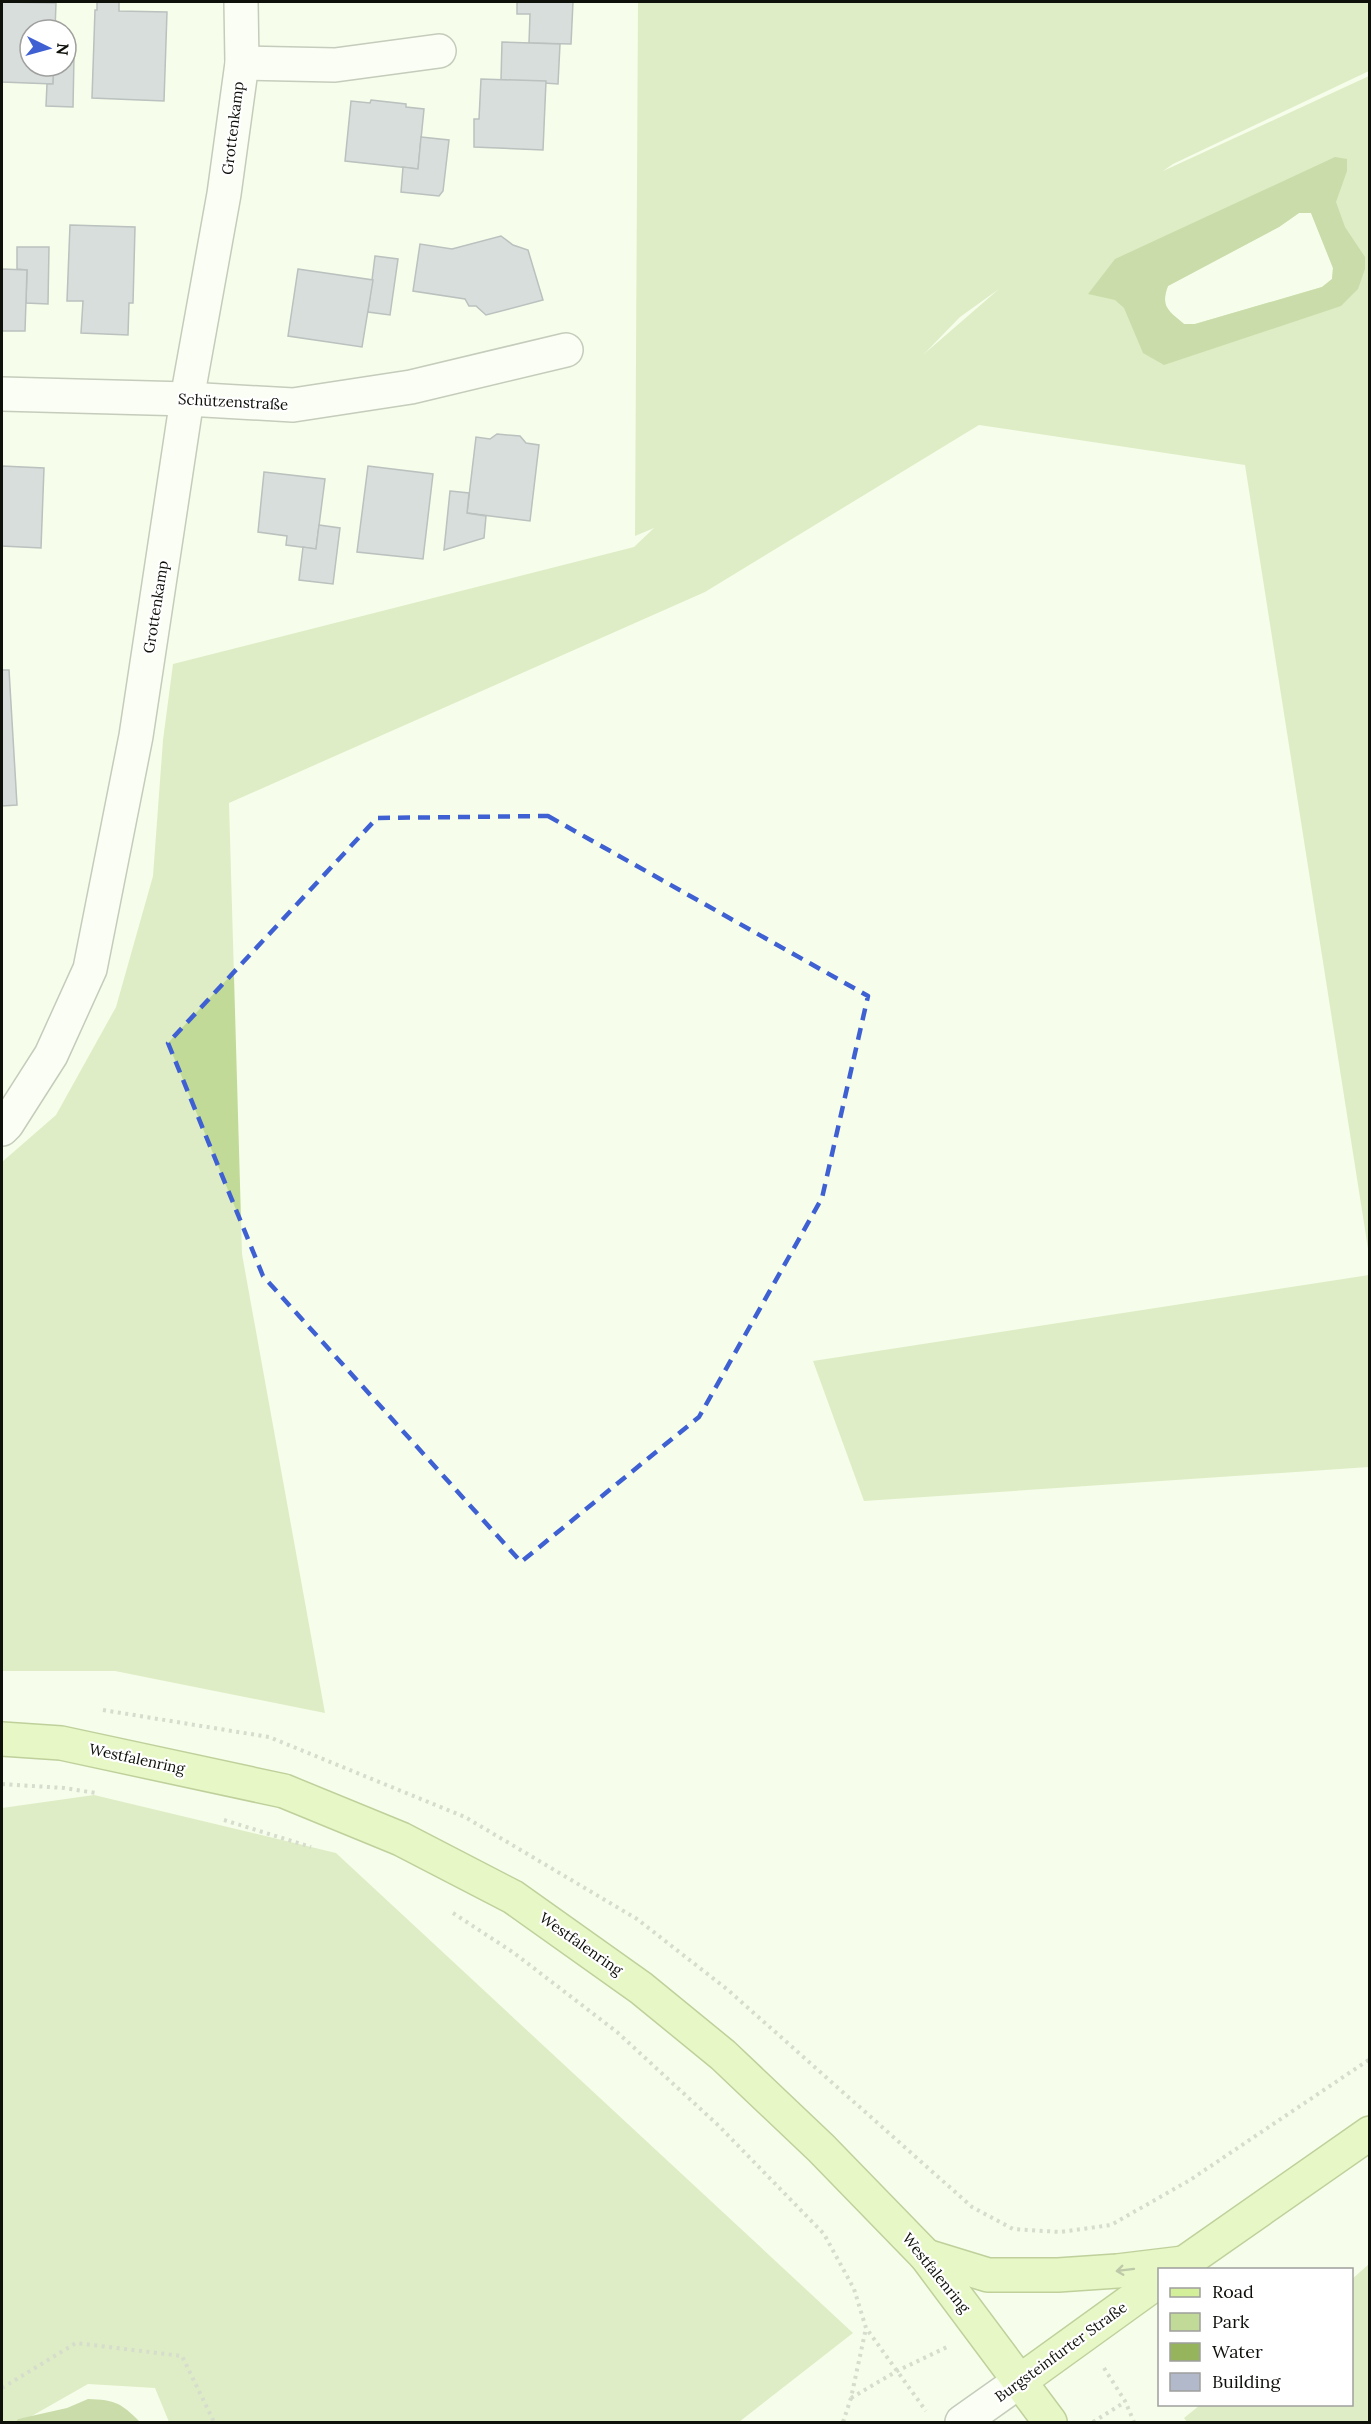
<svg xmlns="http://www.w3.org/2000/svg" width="1371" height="2424" viewBox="0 0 1371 2424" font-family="Lora,serif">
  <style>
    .green { fill: #c1da97; fill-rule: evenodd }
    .water { fill: #96b45c; fill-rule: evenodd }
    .building { fill: #b2b9ca; stroke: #717887; stroke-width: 1.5 }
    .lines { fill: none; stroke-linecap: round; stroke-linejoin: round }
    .minor-casing { stroke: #8b9181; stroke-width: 36 }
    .major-casing { stroke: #7c9a3b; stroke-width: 36 }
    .path { stroke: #afb5a7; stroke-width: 4; stroke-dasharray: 3 4.5; stroke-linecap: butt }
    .minor { stroke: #fff; stroke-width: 33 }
    .major { stroke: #d4ef99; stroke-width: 33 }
    .oneway { stroke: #7b8b59 }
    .marked { fill: none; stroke: #3e60d2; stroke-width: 4.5; stroke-dasharray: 12 8; stroke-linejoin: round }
    .labels { text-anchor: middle; stroke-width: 4.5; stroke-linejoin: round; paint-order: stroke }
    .street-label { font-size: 15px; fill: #0e100a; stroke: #fff }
  </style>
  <rect width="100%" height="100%" fill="#f6fdeb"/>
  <g class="green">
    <path d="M638,2H1369V71L1173,164L1163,171L1369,76V1255L1245,465L979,425L705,592L229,803L242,1254L325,1713L115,1671H2V1162L56,1115L116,1007L153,876L163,740L173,664L634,547L654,528L635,536ZM1299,213H1311L1333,268L1332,279L1322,287L1195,324H1184C1169,311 1160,307 1168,286L1279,227ZM999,289L924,354L960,317Z"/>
    <polygon points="1369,1275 1369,1467 864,1501 813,1361"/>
    <polygon points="94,1795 336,1853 853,2333 739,2422 169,2422 155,2388 88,2384 30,2417 18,2419 15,2422 2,2422 2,1808"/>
    <polygon points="1369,2264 1369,2422 1187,2422 1184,2418 1200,2405 1352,2404 1352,2279"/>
  </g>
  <g class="water">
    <path d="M1335,157L1347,159V171L1336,202L1345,227L1365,257V269L1358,289L1341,306L1164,365L1143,353L1124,308L1115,300L1088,294L1115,259ZM1299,213H1311L1333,268L1332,279L1322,287L1195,324H1184C1169,311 1160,307 1168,286L1279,227Z"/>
    <path d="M88,2399C116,2400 121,2403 140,2422H15L18,2419L67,2408Z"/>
  </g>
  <g class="building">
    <polygon points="2,2 56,3 55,30 30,30 30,66 54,66 53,84 2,82"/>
    <polygon points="97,2 119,2 119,11 167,12 164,101 92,98 95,10 97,10"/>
    <polygon points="517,2 573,2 571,44 529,43 530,14 517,14"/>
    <polygon points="502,42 560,44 558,84 501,80"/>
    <polygon points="66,56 74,56 73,107 46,106 47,84 53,84 54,66 66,66"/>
    <polygon points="481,79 546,81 543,150 474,147 474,119 479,119"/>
    <polygon points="371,100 406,104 406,107 424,109 418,169 345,161 351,101 370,103"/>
    <polygon points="421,137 449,140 443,191 439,196 401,192 403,167 418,169"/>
    <polygon points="70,225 135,227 133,303 129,303 128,335 81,333 83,301 67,301"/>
    <polygon points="501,236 513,245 528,250 543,300 486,315 476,306 469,306 465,299 413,291 420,244 452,249"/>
    <polygon points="17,247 49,247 48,304 26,303 27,270 17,269"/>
    <polygon points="375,256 398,259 390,315 368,312"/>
    <polygon points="2,269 27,270 25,331 2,331"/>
    <polygon points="298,269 373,280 362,347 288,336"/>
    <polygon points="497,434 520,436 526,443 539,445 530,521 467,513 476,437 490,439"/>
    <polygon points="2,466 44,468 41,548 2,546"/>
    <polygon points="368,466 433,474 423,559 357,552"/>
    <polygon points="264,472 325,479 316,549 286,545 287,536 258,532"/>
    <polygon points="450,491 469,493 467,513 486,516 484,538 444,550"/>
    <polygon points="319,525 340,528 333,584 299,580 303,547 316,549"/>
    <polygon points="2,670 9,670 17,805 2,806"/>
  </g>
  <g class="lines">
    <defs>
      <g id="minor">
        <polyline points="242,63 335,65 439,51"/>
        <polyline points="2,394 187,399 293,405 411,387 566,350"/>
        <polyline points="2,1129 7,1124 51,1055 90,969 136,736 187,399 224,194 242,63 241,2"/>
        <polyline points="962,2422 1020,2381"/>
      </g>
      <g id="major">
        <polyline points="2,1739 61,1743 284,1791 401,1839 513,1897 641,1988 723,2055 821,2148 926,2256 1050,2422"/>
        <polyline points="926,2256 988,2275 1058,2275 1117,2271 1183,2263"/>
        <polyline points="1174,2270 1370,2133"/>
        <polyline points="1020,2381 1160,2280"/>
      </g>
    </defs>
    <use href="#minor" class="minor-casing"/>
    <use href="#major" class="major-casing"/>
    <g class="path">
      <polyline points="103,1710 269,1737 465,1817 637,1919 728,1990 972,2207 1013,2229 1060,2232 1111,2225 1190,2180 1370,2059"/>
      <polyline points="2,1784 64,1788 96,1793"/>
      <polyline points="224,1820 311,1847"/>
      <polyline points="453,1913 514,1953 617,2032 719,2126 824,2234 854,2289 866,2328 926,2411"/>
      <polyline points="1104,2368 1125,2401 1134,2422"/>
      <polyline points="2,2388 76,2343 182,2356 214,2422"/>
      <polyline points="851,2398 897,2371 947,2347"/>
      <polyline points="843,2422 851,2398 866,2328"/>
      <polyline points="1093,2422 1125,2402"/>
    </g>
    <use href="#minor" class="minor"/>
    <use href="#major" class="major"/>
  </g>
  <defs><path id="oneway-shaft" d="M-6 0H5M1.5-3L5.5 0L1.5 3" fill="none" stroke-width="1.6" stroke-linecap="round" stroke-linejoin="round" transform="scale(1.5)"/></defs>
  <use class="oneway" href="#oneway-shaft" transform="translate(1125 2270) rotate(173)"/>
  <path d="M0 0H1371V2424H0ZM548,816L868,996L822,1198L699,1417L521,1562L263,1276L168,1043L377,818Z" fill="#f6fdeb" fill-opacity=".55" fill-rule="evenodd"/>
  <path class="marked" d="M548,816L868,996L822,1198L699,1417L521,1562L263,1276L168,1043L377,818Z"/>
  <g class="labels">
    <g class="street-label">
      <text transform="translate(233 128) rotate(-83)" y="5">Grottenkamp</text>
      <text transform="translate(233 402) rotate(3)" y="5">Schützenstraße</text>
      <text transform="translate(156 607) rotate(-81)" y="5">Grottenkamp</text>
      <text transform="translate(137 1759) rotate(12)" y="5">Westfalenring</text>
      <text transform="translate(581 1944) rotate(35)" y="5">Westfalenring</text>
      <text transform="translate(936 2273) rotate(51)" y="5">Westfalenring</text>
      <text transform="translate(1061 2352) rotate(-36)" y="5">Burgsteinfurter Straße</text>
    </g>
  </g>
  <rect width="1371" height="2424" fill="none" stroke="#0e100a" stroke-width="6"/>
  <rect x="1158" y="2268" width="195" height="138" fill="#ffffff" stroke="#9f9f9d" stroke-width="1.5"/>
  <rect x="1170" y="2288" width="30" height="9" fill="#d4ef99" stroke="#9f9f9d" stroke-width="1.5"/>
  <text x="1212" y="2298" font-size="18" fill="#0e100a">Road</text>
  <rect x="1170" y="2313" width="30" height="18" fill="#c1da97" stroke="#9f9f9d" stroke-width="1.5"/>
  <text x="1212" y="2328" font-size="18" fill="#0e100a">Park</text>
  <rect x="1170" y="2343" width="30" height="18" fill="#96b45c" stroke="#9f9f9d" stroke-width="1.5"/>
  <text x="1212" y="2358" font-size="18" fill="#0e100a">Water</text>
  <rect x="1170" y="2373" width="30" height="18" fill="#b2b9ca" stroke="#9f9f9d" stroke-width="1.5"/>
  <text x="1212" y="2388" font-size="18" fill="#0e100a">Building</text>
  <g transform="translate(48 48) rotate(95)"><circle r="28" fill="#ffffff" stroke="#9f9f9d" stroke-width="1.5"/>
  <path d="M0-4.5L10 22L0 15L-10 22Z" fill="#3e60d2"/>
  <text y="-9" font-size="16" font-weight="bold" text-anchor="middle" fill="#0e100a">N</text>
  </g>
</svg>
